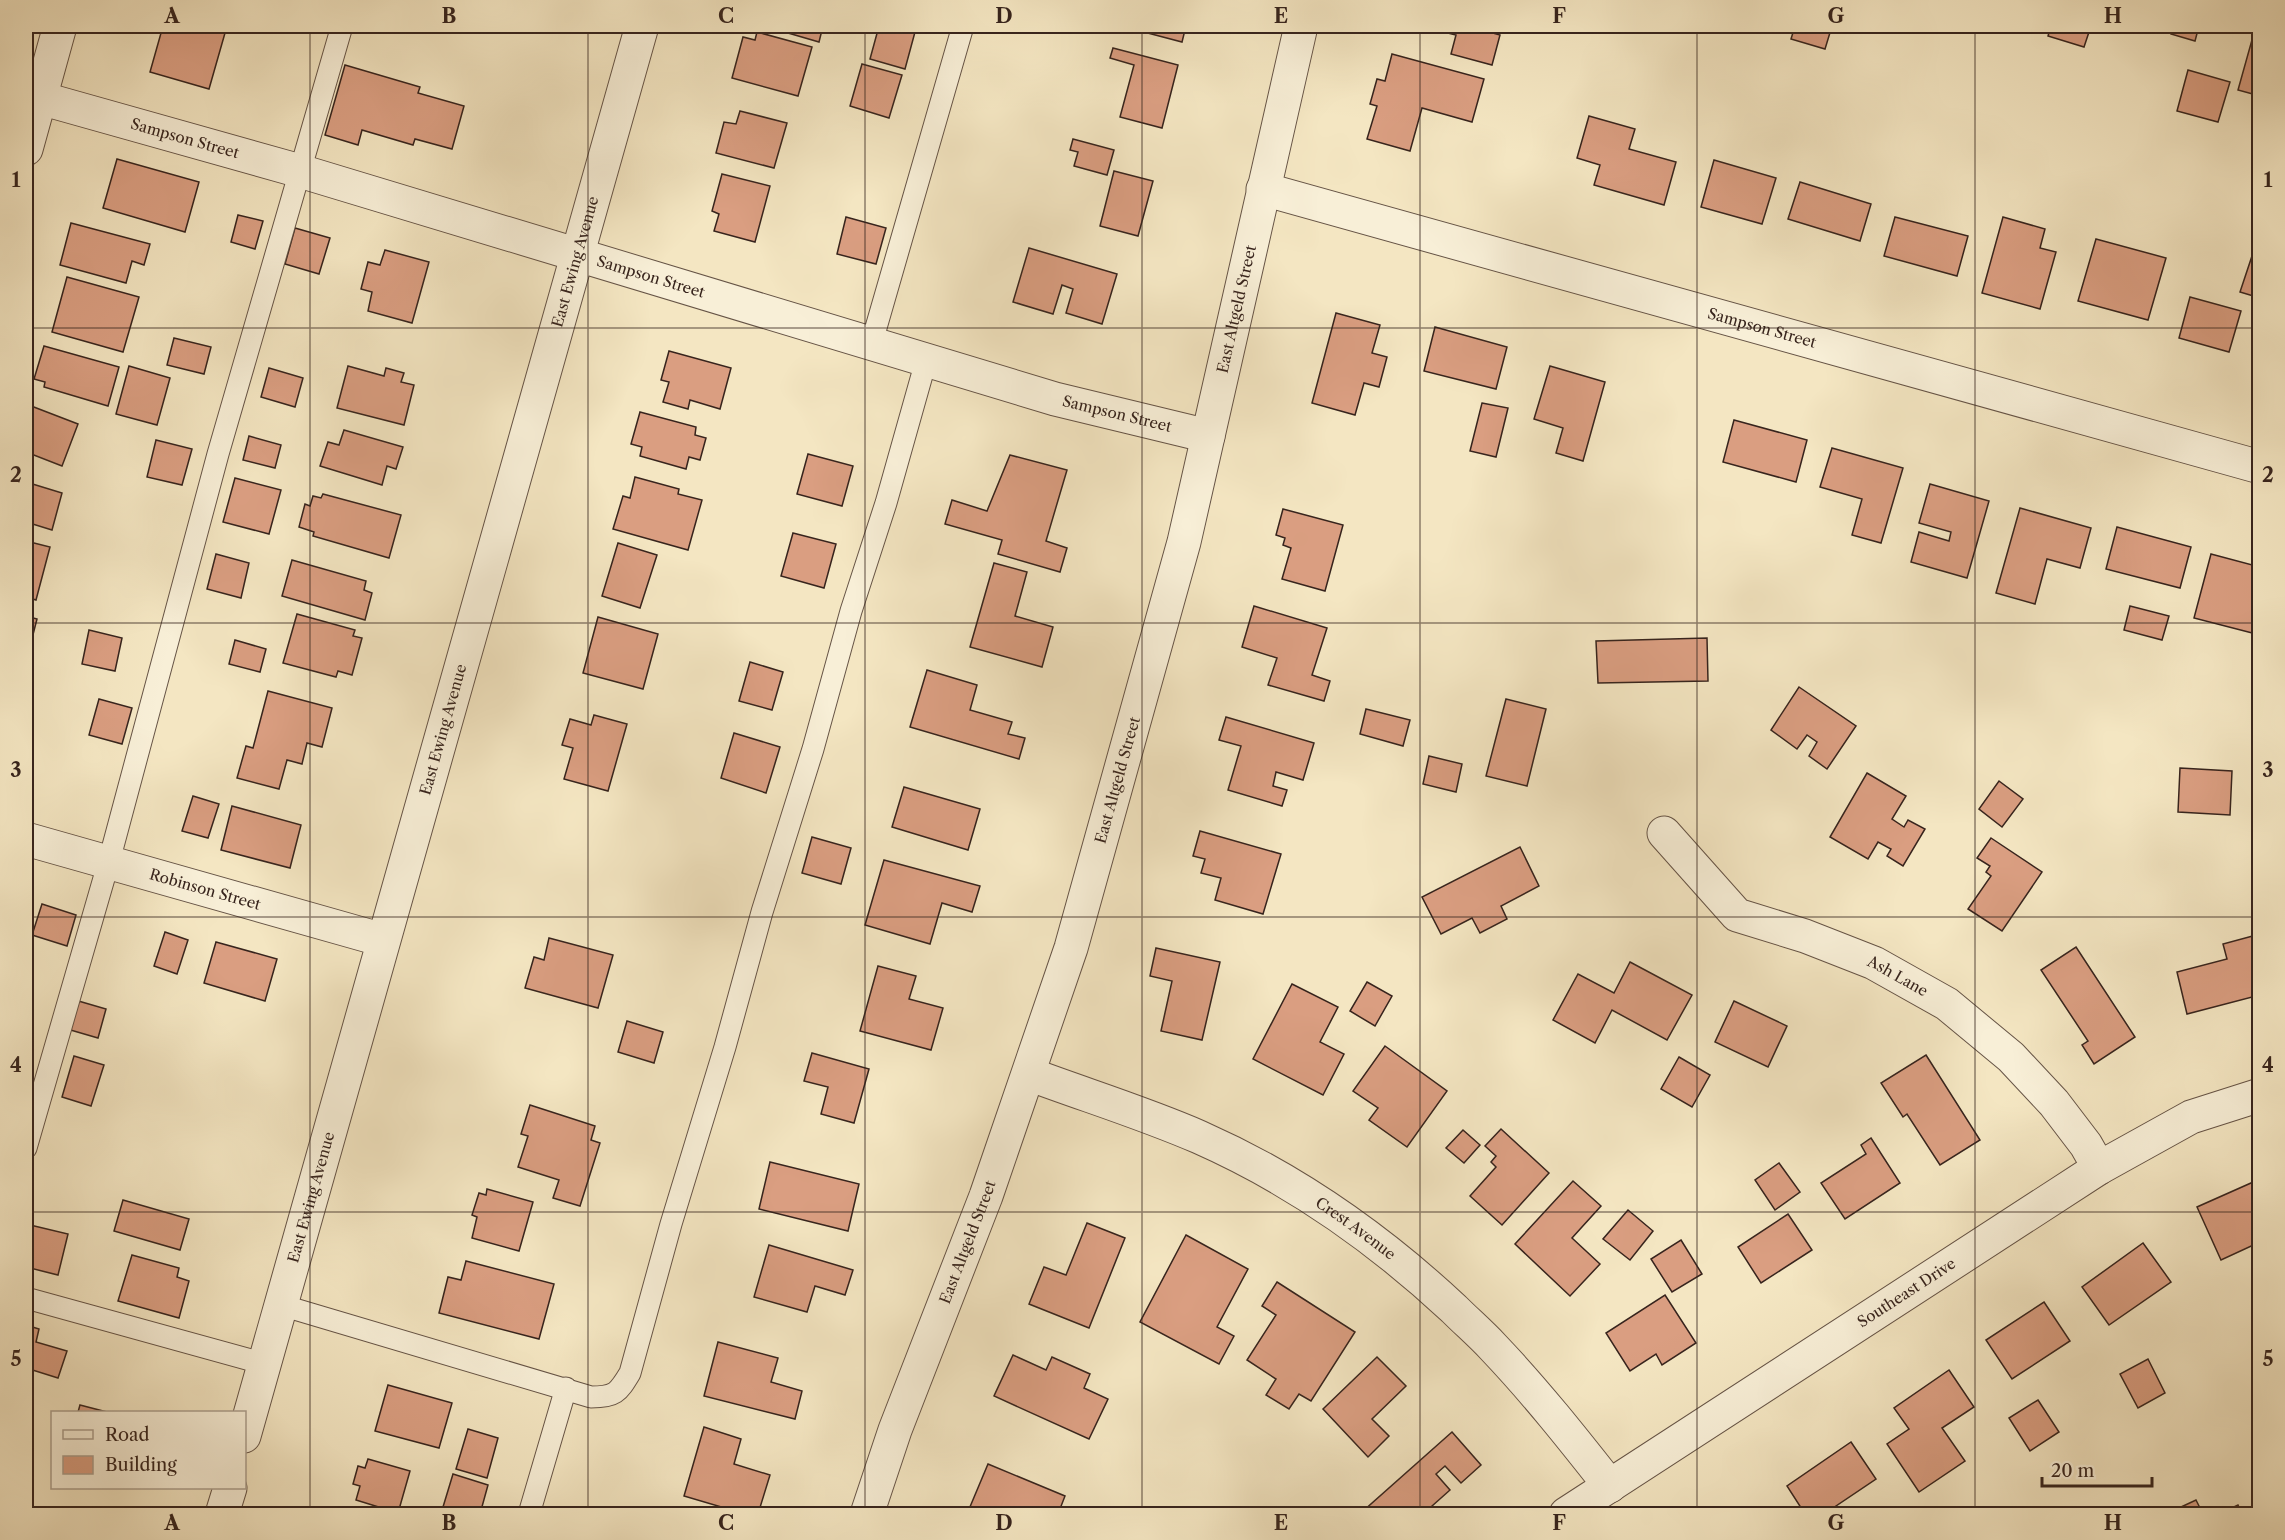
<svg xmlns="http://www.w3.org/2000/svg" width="2285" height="1540" viewBox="0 0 2285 1540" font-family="'Libre Caslon Text',serif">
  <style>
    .building { fill: #da9e81; stroke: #37241d; stroke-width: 1.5 }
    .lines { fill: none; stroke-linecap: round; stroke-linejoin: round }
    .service-casing { stroke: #665446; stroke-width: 23 }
    .minor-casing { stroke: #665446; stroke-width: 35 }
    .tertiary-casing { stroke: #665446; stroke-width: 35 }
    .service { stroke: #f8efd7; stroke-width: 21 }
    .minor { stroke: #f8efd7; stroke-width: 33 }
    .tertiary { stroke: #f8efd7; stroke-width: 33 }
    .grid { fill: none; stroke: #37241d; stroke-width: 1.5; stroke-opacity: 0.55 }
    .labels { text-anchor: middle; stroke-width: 4.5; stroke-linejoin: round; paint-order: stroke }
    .street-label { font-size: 15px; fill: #37241d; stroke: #f8efd7 }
    .neatline { fill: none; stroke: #37241d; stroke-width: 2 }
    .grid-label { font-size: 20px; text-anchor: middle; font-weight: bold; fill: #37241d }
  </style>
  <rect width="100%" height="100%" fill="#f4e6c2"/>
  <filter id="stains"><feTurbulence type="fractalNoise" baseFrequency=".00333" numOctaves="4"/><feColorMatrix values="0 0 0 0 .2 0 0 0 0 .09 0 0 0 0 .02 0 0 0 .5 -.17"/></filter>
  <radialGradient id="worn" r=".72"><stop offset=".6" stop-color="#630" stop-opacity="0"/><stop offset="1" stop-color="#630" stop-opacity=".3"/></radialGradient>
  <g class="building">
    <polygon points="163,26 227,26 209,89 150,72"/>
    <polygon points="764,26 823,26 819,42"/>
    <polygon points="879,26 892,26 915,32 905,69 870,59"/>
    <polygon points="1142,26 1186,26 1182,42 1140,31"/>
    <polygon points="1419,26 1471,26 1471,27 1500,35 1492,65 1451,54 1456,35"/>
    <polygon points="1795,26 1832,26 1825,49 1791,39"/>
    <polygon points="2051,26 2091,26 2084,47 2048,36"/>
    <polygon points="2173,26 2199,26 2195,41 2171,34"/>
    <polygon points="2203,26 2231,26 2228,33"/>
    <polygon points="2255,29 2260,30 2260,96 2238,90"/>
    <polygon points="757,32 812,47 798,96 732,78 743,37 755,40"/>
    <polygon points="1113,48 1178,65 1162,128 1120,117 1134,65 1110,58"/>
    <polygon points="1392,54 1484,79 1472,122 1422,108 1410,151 1367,139 1377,106 1370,104 1377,79 1385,81"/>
    <polygon points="862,64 902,75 889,118 850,106"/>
    <polygon points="345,65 420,87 418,93 464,106 452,149 415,139 413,145 362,130 358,145 325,135"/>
    <polygon points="2188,70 2230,82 2218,122 2177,111"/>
    <polygon points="740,111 787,123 774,168 716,153 724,122 736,124"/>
    <polygon points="1589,116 1635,129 1629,149 1676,162 1664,205 1594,185 1600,165 1577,158"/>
    <polygon points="1073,139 1114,150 1107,175 1074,166 1078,152 1070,150"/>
    <polygon points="117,159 199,182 185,232 103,208"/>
    <polygon points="1714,160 1776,178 1762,224 1701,207"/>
    <polygon points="1114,171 1153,181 1138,236 1100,226"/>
    <polygon points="722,174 770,186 755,242 714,231 719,214 712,211"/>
    <polygon points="1800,182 1871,204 1860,241 1788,219"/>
    <polygon points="238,215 263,221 255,249 231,242"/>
    <polygon points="846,217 886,228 876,264 837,254"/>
    <polygon points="1895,217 1968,236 1957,276 1884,256"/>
    <polygon points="2003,217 2045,229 2040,248 2056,252 2040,309 1982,293"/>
    <polygon points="71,223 150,244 144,265 132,261 126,283 60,265"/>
    <polygon points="295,228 330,238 319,274 285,264"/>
    <polygon points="2096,239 2166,258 2148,320 2078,301"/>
    <polygon points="1029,248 1117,274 1102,324 1066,313 1073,289 1062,285 1053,314 1013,302"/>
    <polygon points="385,250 429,262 412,323 368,311 372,292 361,289 368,262 380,265"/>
    <polygon points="2252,256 2260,258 2260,298 2240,292"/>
    <polygon points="67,277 139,297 123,352 52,332"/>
    <polygon points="2190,297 2241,311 2229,352 2179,338"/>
    <polygon points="1336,313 1380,325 1372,353 1387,357 1379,387 1364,383 1355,415 1312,403"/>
    <polygon points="1435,327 1507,347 1496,389 1424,371"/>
    <polygon points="174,338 211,347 204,374 167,365"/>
    <polygon points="44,346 119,367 108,406 44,387 45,382 34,379"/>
    <polygon points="669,351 731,368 720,409 690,400 688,409 663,402 669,382 661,380"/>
    <polygon points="129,366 170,378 157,425 116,414"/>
    <polygon points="348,366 384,376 386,368 404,373 401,382 414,385 404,425 337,408"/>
    <polygon points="1550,366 1605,382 1583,461 1556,453 1563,428 1534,419"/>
    <polygon points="269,368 303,378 295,407 261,397"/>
    <polygon points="1482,403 1508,408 1496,457 1470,451"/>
    <polygon points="26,404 78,424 62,466 26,452"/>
    <polygon points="640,412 696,427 695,435 706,438 700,460 689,457 686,469 640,456 642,447 631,444"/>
    <polygon points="1734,420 1807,440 1796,482 1723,462"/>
    <polygon points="344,430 403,447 396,469 387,466 382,485 320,466 328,442 339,445"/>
    <polygon points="249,436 281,445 275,468 243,460"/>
    <polygon points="156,440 192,449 182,485 147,477"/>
    <polygon points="1832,448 1903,468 1881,543 1852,535 1862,499 1820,487"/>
    <polygon points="808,454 853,466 842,506 797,494"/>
    <polygon points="1010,455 1067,470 1046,541 1067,548 1060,572 998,554 1002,540 945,524 952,500 987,511"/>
    <polygon points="635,477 679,489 678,494 702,500 688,550 613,529 623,496 630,498"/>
    <polygon points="235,478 281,490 269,534 223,522"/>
    <polygon points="26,482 62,493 52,530 26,522"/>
    <polygon points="1930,484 1989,501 1967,578 1911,562 1919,532 1949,541 1951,532 1919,523"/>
    <polygon points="323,494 401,515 389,558 313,536 314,532 299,527 305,504 310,506 313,496 321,498"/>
    <polygon points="2020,508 2091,528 2080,568 2047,559 2035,604 1996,593"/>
    <polygon points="1283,509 1343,525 1325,591 1282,579 1291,548 1283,545 1285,538 1276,535"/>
    <polygon points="2117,527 2191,547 2180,588 2106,569"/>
    <polygon points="793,533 836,544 824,588 781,576"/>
    <polygon points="26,541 50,547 36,600 26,597"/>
    <polygon points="618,543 657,555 640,608 602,596"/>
    <polygon points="216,554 249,563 241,598 207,589"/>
    <polygon points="2211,554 2260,567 2260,635 2194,618"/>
    <polygon points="292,560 366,581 364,590 372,593 365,620 282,596"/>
    <polygon points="994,563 1027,572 1015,616 1053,627 1042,667 970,647"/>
    <polygon points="1254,606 1327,628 1312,675 1330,681 1324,701 1268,685 1277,658 1242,647"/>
    <polygon points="2130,606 2169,616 2162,640 2124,630"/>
    <polygon points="297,614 355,630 353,636 362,638 352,675 338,671 336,677 283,663"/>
    <polygon points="26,616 37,619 26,662"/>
    <polygon points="598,617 658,634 643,689 583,673"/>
    <polygon points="89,630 122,638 115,671 82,664"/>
    <polygon points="1707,638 1708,681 1598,683 1596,641"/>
    <polygon points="235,640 266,649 260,672 229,664"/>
    <polygon points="750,662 783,672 772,710 739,701"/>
    <polygon points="927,670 977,685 970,710 1012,722 1008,734 1025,738 1019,759 910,727"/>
    <polygon points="1799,687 1856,726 1827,769 1809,756 1817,742 1807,735 1797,749 1771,730"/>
    <polygon points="268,691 332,708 322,747 307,743 302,764 287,760 279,789 237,778 246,746 253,748"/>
    <polygon points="99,699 132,708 122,744 89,735"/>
    <polygon points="1506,699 1546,709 1527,786 1486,776"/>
    <polygon points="1366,709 1410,720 1403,746 1360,734"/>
    <polygon points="594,715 627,724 608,791 564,779 573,748 562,745 570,719 591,725"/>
    <polygon points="1226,717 1314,743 1303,780 1276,772 1273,786 1287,790 1282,806 1228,790 1241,746 1219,740"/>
    <polygon points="734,733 780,747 766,793 721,778"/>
    <polygon points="1429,756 1462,764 1456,792 1423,784"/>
    <polygon points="2180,768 2232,771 2230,815 2178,812"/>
    <polygon points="1867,773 1906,796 1892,819 1904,827 1908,820 1925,829 1903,866 1887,856 1891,849 1878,842 1868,859 1830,837"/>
    <polygon points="1999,781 2023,799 2002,827 1979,809"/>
    <polygon points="904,787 980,809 968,850 892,827"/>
    <polygon points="193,796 219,804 208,838 182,831"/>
    <polygon points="232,806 301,825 290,868 221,850"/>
    <polygon points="1200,831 1281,854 1263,914 1215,900 1221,878 1201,873 1205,859 1193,856"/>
    <polygon points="812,837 851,848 841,884 802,873"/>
    <polygon points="1991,838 2042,872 2002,931 1968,909 1991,876 1986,872 1990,866 1977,858"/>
    <polygon points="1520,847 1539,886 1501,906 1507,919 1480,933 1472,918 1441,934 1422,897"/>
    <polygon points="884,860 980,886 972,912 942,903 930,944 865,925"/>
    <polygon points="42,904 76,915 67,946 32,935"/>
    <polygon points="165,932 188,940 177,974 154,966"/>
    <polygon points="2260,934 2260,995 2187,1014 2177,972 2227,959 2223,944"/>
    <polygon points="549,938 613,955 598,1008 525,988 534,957 544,960"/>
    <polygon points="216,942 277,959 265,1001 204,983"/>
    <polygon points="2076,947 2135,1037 2094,1064 2082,1045 2088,1041 2041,970"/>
    <polygon points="1156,948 1220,962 1202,1040 1161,1031 1172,981 1150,976"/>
    <polygon points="1630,962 1692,995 1667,1040 1612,1010 1595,1043 1553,1020 1578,974 1614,993"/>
    <polygon points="878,966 916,976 909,999 943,1008 931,1050 860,1031"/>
    <polygon points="1367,982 1392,996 1375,1026 1350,1011"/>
    <polygon points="1292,984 1338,1007 1320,1042 1344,1054 1323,1095 1253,1059"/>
    <polygon points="75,1000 106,1009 98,1038 67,1029"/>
    <polygon points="1734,1001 1787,1026 1768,1067 1715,1042"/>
    <polygon points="627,1021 663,1032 654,1063 618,1052"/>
    <polygon points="1385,1046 1447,1091 1407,1147 1369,1120 1378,1108 1353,1091"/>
    <polygon points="812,1053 869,1069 854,1123 821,1114 828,1087 804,1081"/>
    <polygon points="1926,1055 1980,1140 1940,1165 1907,1114 1903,1117 1881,1083"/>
    <polygon points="74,1056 104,1065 91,1106 62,1097"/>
    <polygon points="1679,1057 1710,1075 1692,1107 1661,1089"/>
    <polygon points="530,1105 595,1126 591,1140 600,1143 580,1206 553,1198 559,1180 518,1167 528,1136 521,1134"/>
    <polygon points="1501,1129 1549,1173 1502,1225 1470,1196 1496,1167 1491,1162 1496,1156 1485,1146"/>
    <polygon points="1463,1130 1480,1145 1464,1163 1446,1148"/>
    <polygon points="1871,1138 1900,1183 1845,1219 1821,1183 1866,1154 1861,1145"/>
    <polygon points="770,1162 859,1184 848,1231 759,1209"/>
    <polygon points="1779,1163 1800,1192 1775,1210 1755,1180"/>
    <polygon points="2260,1179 2260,1242 2221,1260 2197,1207"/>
    <polygon points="1573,1181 1601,1206 1572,1238 1600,1264 1570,1296 1515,1244"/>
    <polygon points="487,1189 533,1202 519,1251 472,1238 477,1217 472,1215 479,1193 486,1195"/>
    <polygon points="123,1200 189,1219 180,1250 114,1231"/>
    <polygon points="1628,1210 1653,1231 1630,1260 1603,1239"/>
    <polygon points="1788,1214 1812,1250 1761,1283 1738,1247"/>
    <polygon points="1087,1223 1125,1238 1089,1328 1029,1304 1044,1267 1066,1275"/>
    <polygon points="26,1224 68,1234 58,1275 26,1267"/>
    <polygon points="1186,1235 1248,1269 1217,1327 1234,1336 1219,1364 1140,1322"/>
    <polygon points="1681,1240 1702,1274 1672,1292 1651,1259"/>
    <polygon points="2143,1243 2171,1282 2109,1325 2082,1287"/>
    <polygon points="769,1245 853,1270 845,1295 815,1286 807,1312 754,1297"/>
    <polygon points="132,1255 179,1268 177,1277 189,1281 179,1318 118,1301"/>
    <polygon points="466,1261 554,1284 539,1339 439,1313 448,1277 461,1280"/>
    <polygon points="1277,1282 1355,1332 1311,1401 1299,1394 1289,1409 1266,1395 1276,1379 1247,1360 1276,1315 1262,1306"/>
    <polygon points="1665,1295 1696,1343 1662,1365 1656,1354 1630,1371 1606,1333"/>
    <polygon points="2044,1302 2070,1341 2012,1379 1986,1340"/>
    <polygon points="26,1325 39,1329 36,1342 67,1351 58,1378 26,1368"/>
    <polygon points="718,1342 778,1358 771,1382 802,1391 795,1419 704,1396"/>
    <polygon points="1013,1355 1046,1370 1052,1357 1090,1374 1084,1388 1108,1399 1089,1439 994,1396"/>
    <polygon points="1377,1357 1406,1386 1372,1419 1389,1436 1368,1457 1323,1409"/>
    <polygon points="2148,1359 2165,1393 2138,1408 2120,1374"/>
    <polygon points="1949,1370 1974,1407 1942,1428 1965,1461 1919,1492 1887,1444 1909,1429 1894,1408"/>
    <polygon points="388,1385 452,1403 439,1448 375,1431"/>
    <polygon points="2038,1400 2059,1432 2030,1451 2009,1418"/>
    <polygon points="80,1405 107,1412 78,1412"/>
    <polygon points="704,1427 741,1439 734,1464 770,1475 758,1514 745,1514 684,1496"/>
    <polygon points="468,1429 498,1438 487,1478 456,1469"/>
    <polygon points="1452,1432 1481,1465 1461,1483 1445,1466 1436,1474 1450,1490 1423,1514 1363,1514 1362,1512"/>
    <polygon points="1851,1442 1876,1479 1824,1514 1805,1514 1787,1486"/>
    <polygon points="368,1459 410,1471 398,1513 356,1500 360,1486 353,1484 358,1466 365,1468"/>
    <polygon points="988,1464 1065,1496 1058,1514 967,1514"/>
    <polygon points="453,1474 488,1485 480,1514 469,1514 443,1507"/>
    <polygon points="2196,1500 2203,1514 2166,1514"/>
    <polygon points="2238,1505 2242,1514 2219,1514"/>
  </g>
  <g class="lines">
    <defs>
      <g id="service">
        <polyline points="871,345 963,26"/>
        <polyline points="26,1148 109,861 218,454 342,26"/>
        <polyline points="26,1298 265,1364"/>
        <path d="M281,1305L591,1397C615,1397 618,1393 630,1373L671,1224L725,1047L762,912L813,749L851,611L886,503L926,361"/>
        <polyline points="529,1514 566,1388"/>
      </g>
      <g id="minor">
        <path id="s1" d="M26,94L300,171L1055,399L1208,436"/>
        <polyline points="26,149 60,26"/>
        <path id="s2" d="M1263,189L2260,467"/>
        <path id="s3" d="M1664,833L1737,915L1805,936L1874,963L1947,1004L2011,1057L2054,1103L2086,1145L2099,1168"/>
        <path id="s4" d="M26,839L383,940"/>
        <path id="s5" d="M1029,1074C1085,1095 1144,1113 1199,1137C1294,1179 1379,1239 1454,1309C1467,1322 1481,1334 1493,1347C1535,1391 1573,1439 1610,1486"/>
        <path id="s6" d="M867,1514L895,1430L986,1196L1071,948L1184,542L1301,26"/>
        <path id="s7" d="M1566,1514L2099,1168L2191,1117L2260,1095"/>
      </g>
      <g id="tertiary">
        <path id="s8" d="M244,1436L642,26"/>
        <polyline points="222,1514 230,1488"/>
      </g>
    </defs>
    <use href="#service" class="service-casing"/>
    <use href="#minor" class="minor-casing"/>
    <use href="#tertiary" class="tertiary-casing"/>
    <use href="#service" class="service"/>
    <use href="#minor" class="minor"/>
    <use href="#tertiary" class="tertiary"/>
  </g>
  <path class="grid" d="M310,26V1514M588,26V1514M865,26V1514M1142,26V1514M1420,26V1514M1697,26V1514M1975,26V1514M26,328H2260M26,623H2260M26,917H2260M26,1212H2260"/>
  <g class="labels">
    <g class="street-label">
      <text dy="5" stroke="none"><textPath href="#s1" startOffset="165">Sampson Street</textPath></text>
      <text dy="5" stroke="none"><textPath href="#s8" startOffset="1220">East Ewing Avenue</textPath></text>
      <text dy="5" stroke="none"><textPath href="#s1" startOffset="651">Sampson Street</textPath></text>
      <text dy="5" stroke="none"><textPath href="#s6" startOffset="1262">East Altgeld Street</textPath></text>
      <text dy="5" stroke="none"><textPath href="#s2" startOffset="518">Sampson Street</textPath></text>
      <text dy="5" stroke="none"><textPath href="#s1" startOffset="1137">Sampson Street</textPath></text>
      <text dy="5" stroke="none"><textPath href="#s8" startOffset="734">East Ewing Avenue</textPath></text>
      <text dy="5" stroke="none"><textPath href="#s6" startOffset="776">East Altgeld Street</textPath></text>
      <text dy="5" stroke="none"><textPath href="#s4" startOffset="186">Robinson Street</textPath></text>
      <text dy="5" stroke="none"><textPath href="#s3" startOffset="282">Ash Lane</textPath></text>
      <text dy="5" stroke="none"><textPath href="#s8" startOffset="248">East Ewing Avenue</textPath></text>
      <text dy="5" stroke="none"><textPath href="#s5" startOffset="363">Crest Avenue</textPath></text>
      <text dy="5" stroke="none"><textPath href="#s6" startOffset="290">East Altgeld Street</textPath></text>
      <text dy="5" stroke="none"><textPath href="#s7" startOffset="406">Southeast Drive</textPath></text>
    </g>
  </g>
  <rect width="2285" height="1540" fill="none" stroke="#f4e6c2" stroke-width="66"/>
  <rect x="51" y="1411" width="195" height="78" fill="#f8efd7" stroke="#ab9e8d" stroke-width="1.5"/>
  <rect x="63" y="1430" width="30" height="9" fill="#f8efd7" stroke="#ab9e8d" stroke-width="1.5"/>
  <text x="105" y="1441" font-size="18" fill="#37241d">Road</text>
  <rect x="63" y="1456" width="30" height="18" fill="#da9e81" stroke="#ab9e8d" stroke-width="1.5"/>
  <text x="105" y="1471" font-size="18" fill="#37241d">Building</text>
  <path d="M2042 1477v9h110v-9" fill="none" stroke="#37241d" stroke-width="3"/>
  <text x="2051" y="1477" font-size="18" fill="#37241d" stroke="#f8efd7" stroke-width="4.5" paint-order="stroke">20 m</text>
  <rect x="33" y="33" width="2219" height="1474" class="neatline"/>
  <g class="grid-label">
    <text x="172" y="23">A</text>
    <text x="449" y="23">B</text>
    <text x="726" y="23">C</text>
    <text x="1004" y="23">D</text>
    <text x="1281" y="23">E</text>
    <text x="1559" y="23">F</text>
    <text x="1836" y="23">G</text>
    <text x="2113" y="23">H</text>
    <text x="16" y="187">1</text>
    <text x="2268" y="187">1</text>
    <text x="16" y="482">2</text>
    <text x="2268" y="482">2</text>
    <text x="16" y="777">3</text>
    <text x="2268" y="777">3</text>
    <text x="16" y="1072">4</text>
    <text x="2268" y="1072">4</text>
    <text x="16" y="1366">5</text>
    <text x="2268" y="1366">5</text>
    <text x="172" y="1530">A</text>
    <text x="449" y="1530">B</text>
    <text x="726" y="1530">C</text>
    <text x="1004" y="1530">D</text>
    <text x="1281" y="1530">E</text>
    <text x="1559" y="1530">F</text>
    <text x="1836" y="1530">G</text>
    <text x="2113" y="1530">H</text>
  </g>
  <rect width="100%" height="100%" filter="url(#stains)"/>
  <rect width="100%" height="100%" fill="url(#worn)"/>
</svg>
